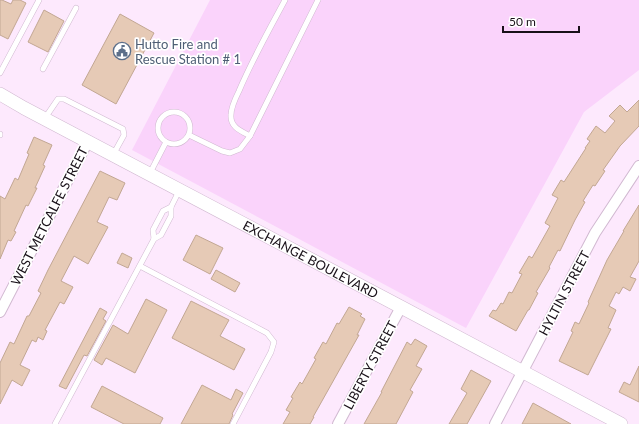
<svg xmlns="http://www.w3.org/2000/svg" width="639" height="424" viewBox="0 0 639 424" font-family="Lato,sans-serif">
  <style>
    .green { fill: #fad3fb }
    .building { fill: #e6cab6; stroke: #c2a793 }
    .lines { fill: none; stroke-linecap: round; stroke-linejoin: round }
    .service-casing { stroke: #d1b9d1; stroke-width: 6 }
    .minor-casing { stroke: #d1b9d1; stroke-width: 12 }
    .tertiary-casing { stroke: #d1b9d1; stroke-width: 14 }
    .service { stroke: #fff; stroke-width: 5 }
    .minor { stroke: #fff; stroke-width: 10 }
    .tertiary { stroke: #fff; stroke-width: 13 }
    .labels { text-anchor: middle; stroke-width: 3.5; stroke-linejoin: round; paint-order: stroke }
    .service-label { font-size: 13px; fill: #4e5e75; stroke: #fff; text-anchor: start }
    .street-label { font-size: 13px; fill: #181018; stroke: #fff }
  </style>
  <rect width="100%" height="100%" fill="#fde9fd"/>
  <polygon class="green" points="210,0 639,0 639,70 584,112 466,328 132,150"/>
  <g class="building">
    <polygon points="0,0 2,0 11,4 13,0 20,0 26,3 8,39 0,35"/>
    <polygon points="44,10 64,21 48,52 28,42"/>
    <polygon points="120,14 154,33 116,104 82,85"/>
    <polygon points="639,100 639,126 620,146 603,170 605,171 595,186 593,185 583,201 585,202 575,220 560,251 558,250 549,267 550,268 536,292 538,293 529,310 528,310 516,331 489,316 493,310 496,311 501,303 503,304 509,292 512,293 522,274 519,273 529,256 532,258 550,226 545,223 558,198 552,195 561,180 564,182 586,148 585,148 590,141 587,139 596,126 605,133 615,121 609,116 620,105 627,112"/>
    <polygon points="34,137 52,145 43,165 45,166 35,188 37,188 28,206 26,205 14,231 16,232 11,241 8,240 0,259 0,196 5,199 15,178 18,180 29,154 27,153"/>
    <polygon points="100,171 125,183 117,200 109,197 97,222 108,227 88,264 74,256 61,281 73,287 64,304 60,302 45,330 47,331 43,340 38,337 36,342 32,340 20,365 30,370 22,386 12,380 0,404 0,363 10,342 14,344 27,316 29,316 41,293 38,291 48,270"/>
    <polygon points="639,205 639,261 630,277 636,279 630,291 623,287 619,294 616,292 609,306 616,310 608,328 611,329 588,375 559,361 573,332 571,331 575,322 579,324 589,303 588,302 607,260 624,231 623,231"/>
    <polygon points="196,235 223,248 210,274 183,260"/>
    <polygon points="122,253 132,258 128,268 117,263"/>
    <polygon points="216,270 240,283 235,292 211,279"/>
    <polygon points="146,299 167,310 135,373 106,358 102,365 94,360 113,325 128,334"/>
    <polygon points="191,301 229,320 220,336 245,349 234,370 172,338"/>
    <polygon points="349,307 362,314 360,316 365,319 357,335 359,335 313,417 314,417 310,424 283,424 290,412 286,410 293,398 291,397 300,382 302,384 316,359 314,358 323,342 326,344 337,323 339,324"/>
    <polygon points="100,308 107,312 103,319 106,321 87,356 84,355 66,389 59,386"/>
    <polygon points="415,339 427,346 416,366 422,369 410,390 413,392 396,424 364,424 382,392 381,392 407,342 411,345"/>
    <polygon points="639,366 639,402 619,392 624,382 630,385"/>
    <polygon points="471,370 491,381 467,424 449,424 467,393 461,389"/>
    <polygon points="202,385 231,400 236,389 243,393 232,414 233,415 229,424 181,424"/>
    <polygon points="102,386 163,418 160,424 124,424 91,407"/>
    <polygon points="533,403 571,424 522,424"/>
  </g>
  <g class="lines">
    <defs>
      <g id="service">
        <polyline points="43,69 76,8"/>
        <polyline points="0,73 39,0"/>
        <circle cx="174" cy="128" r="16"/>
        <polyline points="45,118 58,99 64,99 123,129 124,135 113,155"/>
        <polyline points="0,134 0,135"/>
        <polyline points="189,135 222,151 230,153 240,149 250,136 318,0"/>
        <path d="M250,136C241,131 230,127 231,115C231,108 236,97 239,91C252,60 269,30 285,0"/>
        <polyline points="150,173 166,142"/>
        <polyline points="154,239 161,235 171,216 171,207 179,191"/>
        <polyline points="140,266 267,333 274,342 271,352 233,424"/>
        <polyline points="55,424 154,239 153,230 163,211 171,207"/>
      </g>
      <g id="minor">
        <polyline points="0,312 88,141"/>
        <polyline points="338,424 401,307"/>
        <polyline points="495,424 595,233 639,166"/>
      </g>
      <g id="tertiary">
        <path id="s1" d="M0,94L24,108L401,307L621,424"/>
      </g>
    </defs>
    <use href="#service" class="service-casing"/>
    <use href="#minor" class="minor-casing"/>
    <use href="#tertiary" class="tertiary-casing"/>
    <use href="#service" class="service"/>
    <use href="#minor" class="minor"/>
    <use href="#tertiary" class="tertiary"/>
  </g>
  <defs>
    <symbol id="civic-ring" viewBox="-11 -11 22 22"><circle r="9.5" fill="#fff" stroke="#5c6f8a" stroke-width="1.5"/><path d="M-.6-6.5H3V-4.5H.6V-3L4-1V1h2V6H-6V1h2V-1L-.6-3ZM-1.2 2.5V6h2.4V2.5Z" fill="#5c6f8a"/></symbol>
  </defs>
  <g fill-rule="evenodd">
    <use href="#civic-ring" x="112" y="41" width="20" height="20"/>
  </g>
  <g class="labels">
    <g class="service-label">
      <text x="135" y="49">Hutto Fire and<tspan x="135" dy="15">Rescue Station # 1</tspan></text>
    </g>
    <g class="street-label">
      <text transform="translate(49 216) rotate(-63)" y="5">WEST METCALFE STREET</text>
      <text dy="5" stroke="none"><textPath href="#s1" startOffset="352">EXCHANGE BOULEVARD</textPath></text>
      <text transform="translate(564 293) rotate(-62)" y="5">HYLTIN STREET</text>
      <text transform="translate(370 365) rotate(-62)" y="5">LIBERTY STREET</text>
    </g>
  </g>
  <path d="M503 26v6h76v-6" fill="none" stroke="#181018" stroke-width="2"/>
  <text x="509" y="26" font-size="12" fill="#181018" stroke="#ffffff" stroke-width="3" paint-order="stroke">50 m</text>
</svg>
